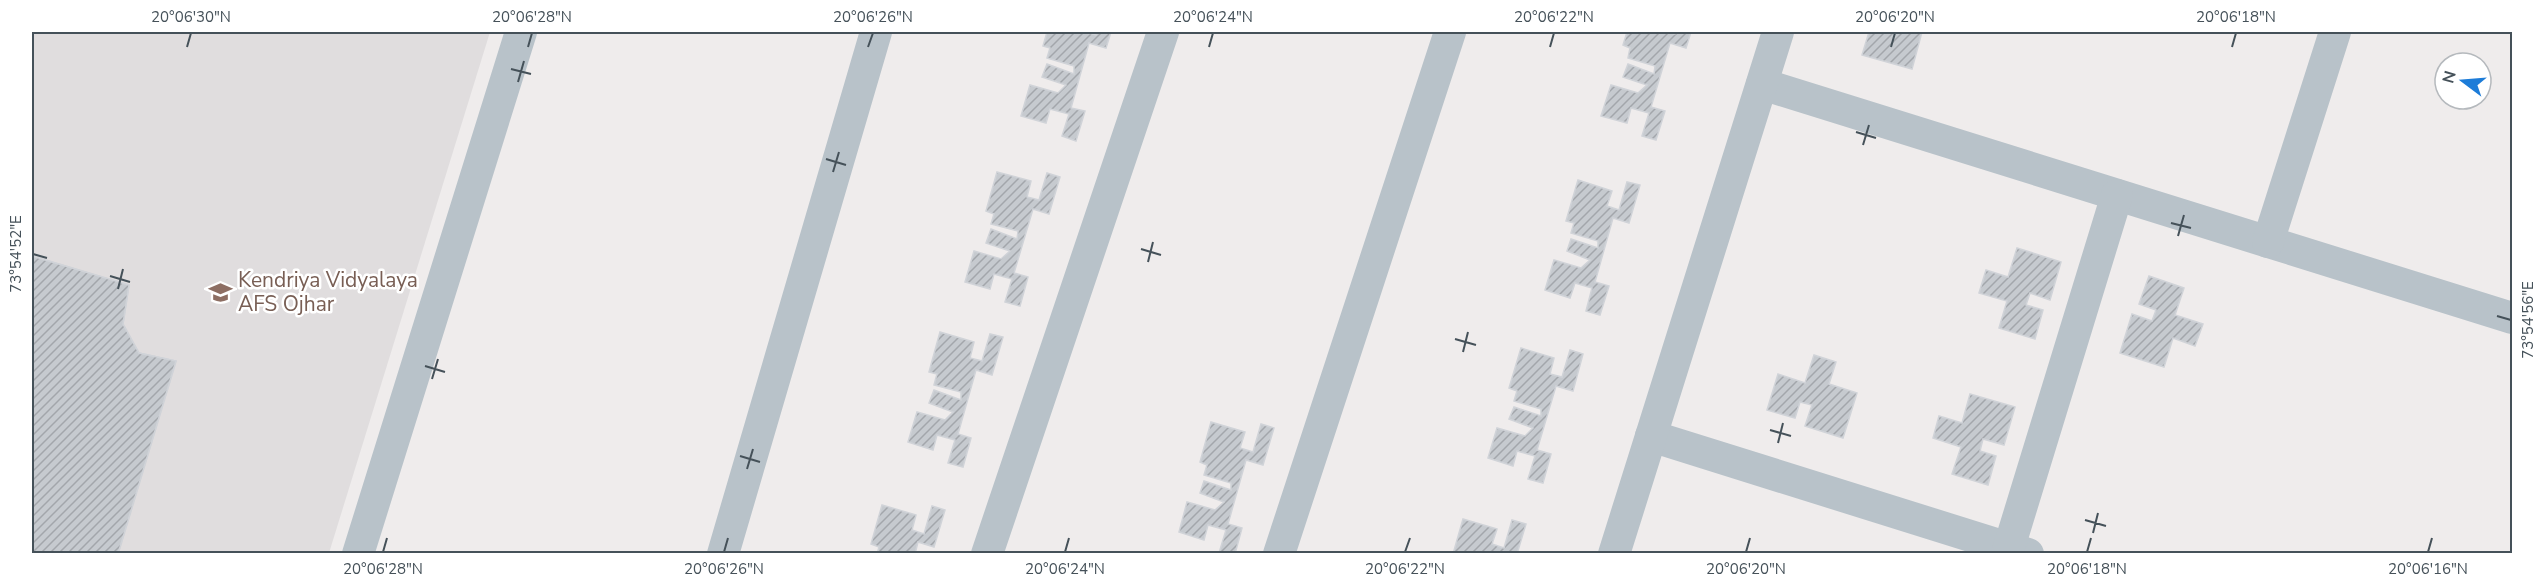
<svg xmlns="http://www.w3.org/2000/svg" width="2544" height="585" viewBox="0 0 2544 585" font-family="'Nunito Sans',sans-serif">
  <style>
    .education { fill: #e0ddde }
    .building { fill: url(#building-hatch); stroke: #d0d3d8; stroke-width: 1.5 }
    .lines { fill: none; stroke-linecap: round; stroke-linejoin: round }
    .street { stroke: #b8c2c9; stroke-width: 32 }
    .ticks { fill: none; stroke: #455159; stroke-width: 2 }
    .labels { text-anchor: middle; stroke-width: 5; stroke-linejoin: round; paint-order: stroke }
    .education-label { font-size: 21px; fill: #785e54; stroke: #fff; text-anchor: start }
    .neatline { fill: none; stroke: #455159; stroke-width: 2 }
    .ticks-label { font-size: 15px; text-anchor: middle; fill: #455159 }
  </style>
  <defs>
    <pattern id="building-hatch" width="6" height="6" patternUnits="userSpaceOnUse" patternTransform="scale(1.5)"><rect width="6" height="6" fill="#c6cacf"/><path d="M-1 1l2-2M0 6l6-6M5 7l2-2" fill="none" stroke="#a3a6ab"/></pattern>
  </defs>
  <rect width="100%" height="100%" fill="#efecec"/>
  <polygon class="education" points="32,32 490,32 329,553 32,553"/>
  <g class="building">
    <polygon points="1047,32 1085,32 1096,35 1096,32 1111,32 1106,48 1089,43 1071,108 1085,111 1076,141 1062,136 1069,114 1050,109 1046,123 1021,116 1030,85 1058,93 1066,85 1042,77 1047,64 1074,74 1074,66 1047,58 1050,48 1043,46"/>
    <polygon points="1627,32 1665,32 1675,34 1676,32 1691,32 1686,48 1670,43 1651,107 1665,111 1656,140 1642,136 1649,113 1631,108 1627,123 1601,116 1611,85 1638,93 1647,85 1623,77 1628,64 1654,74 1655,66 1628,58 1630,48 1623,45"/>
    <polygon points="1869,32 1922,32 1912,69 1862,55"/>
    <polygon points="997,172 1031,181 1027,197 1039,200 1047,173 1060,177 1049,214 1033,209 1014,273 1028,277 1020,306 1005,302 1012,279 994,274 990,289 965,282 974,251 1001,259 1010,251 986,243 991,229 1017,239 1018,231 991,224 994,214 986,211"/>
    <polygon points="1578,180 1612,191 1607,206 1619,210 1627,182 1640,185 1629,223 1613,218 1595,282 1609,286 1600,315 1586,311 1592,288 1575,283 1570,298 1545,290 1554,260 1581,268 1590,260 1567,251 1571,239 1598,248 1598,241 1571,233 1574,223 1566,221"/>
    <polygon points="2017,248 2061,262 2050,300 2030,293 2026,305 2043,310 2035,339 1999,328 2007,301 1979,293 1986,270 2008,277"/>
    <polygon points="32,256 129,285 123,324 139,353 176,361 118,554 32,554 32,521 74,380 109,391 117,365 100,334 74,327 65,361 32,351"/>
    <polygon points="32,256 129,285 123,324 139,353 176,361 118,554 32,554"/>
    <polygon points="2149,276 2184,288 2175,315 2203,324 2195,346 2173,338 2164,367 2120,353 2132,314 2152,321 2156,310 2139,304"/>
    <polygon points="940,332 974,342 970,358 982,361 990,334 1003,337 992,375 976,370 958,434 971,438 963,467 948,463 955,440 937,435 933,450 908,442 917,412 945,420 953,412 929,403 934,390 961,400 961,392 934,385 937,374 929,372"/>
    <polygon points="1521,348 1554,358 1550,374 1562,377 1570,350 1583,354 1573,391 1556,386 1537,450 1551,454 1543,483 1528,479 1535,456 1517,451 1513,466 1488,458 1497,428 1525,436 1533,428 1509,419 1514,407 1541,416 1541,409 1514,401 1517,391 1509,388"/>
    <polygon points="1814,355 1836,362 1829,384 1857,393 1843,438 1805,426 1812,405 1800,402 1795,418 1767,410 1778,374 1805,383"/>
    <polygon points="1970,394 2015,407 2004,445 1983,439 1980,451 1996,456 1988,485 1952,474 1961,447 1933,438 1939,416 1962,423"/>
    <polygon points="1211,422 1245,432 1240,448 1253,452 1261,424 1274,428 1263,465 1246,460 1228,524 1242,528 1235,554 1219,553 1226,530 1208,525 1204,540 1179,532 1187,502 1215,510 1224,502 1200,493 1204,481 1231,490 1231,483 1204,475 1207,465 1200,462"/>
    <polygon points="882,505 916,515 912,530 924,534 932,506 945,510 934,547 918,542 915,554 877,554 879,547 871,544"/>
    <polygon points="1463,519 1497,529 1492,544 1504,548 1512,520 1526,524 1517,554 1453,554"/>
  </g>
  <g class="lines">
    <g class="street">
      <polyline points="1762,84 2512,318"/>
      <polyline points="2268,242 2335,32"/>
      <polyline points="1651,436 2028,554"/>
      <polyline points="358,554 521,32"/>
      <polyline points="723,554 876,32"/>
      <polyline points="987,554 1163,32"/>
      <polyline points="1279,554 1450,32"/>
      <polyline points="1614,554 1778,32"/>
      <polyline points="2007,554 2117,195"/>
    </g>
  </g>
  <path class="ticks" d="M187,47L191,33M528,47L532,33M868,47L873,33M1209,47L1213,33M1550,47L1554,33M1891,47L1895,33M2232,47L2236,33M511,69L531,74M518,82L524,61M1856,132L1876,138M1863,145L1869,125M826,159L846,165M833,172L839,152M2171,223L2191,228M2178,236L2184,215M1141,249L1161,255M33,254L47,258M1148,262L1153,242M110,276L130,282M118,289L123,269M2497,316L2511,320M1455,339L1476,345M1463,352L1468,332M425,366L445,372M432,379L438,359M1770,430L1791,436M1778,443L1783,423M740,456L760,462M747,469L753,449M2085,520L2106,526M2093,533L2098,513M383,552L387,538M724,552L728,538M1065,552L1069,538M1405,552L1410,538M1746,552L1750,538M2087,552L2091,538M2428,552L2432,538"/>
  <defs>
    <symbol id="school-bare" viewBox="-9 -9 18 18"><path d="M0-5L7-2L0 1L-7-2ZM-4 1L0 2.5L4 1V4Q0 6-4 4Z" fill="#8d6e63" stroke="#fff" stroke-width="2.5" paint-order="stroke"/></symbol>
  </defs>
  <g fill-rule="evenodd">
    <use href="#school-bare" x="204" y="276" width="33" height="33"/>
  </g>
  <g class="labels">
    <g class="education-label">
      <text x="238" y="287">Kendriya Vidyalaya<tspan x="238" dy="24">AFS Ojhar</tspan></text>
    </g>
  </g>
  <rect width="2544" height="585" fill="none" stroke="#ffffff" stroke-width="66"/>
  <g transform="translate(2463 81) rotate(286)"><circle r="28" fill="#ffffff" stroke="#b5b9bd" stroke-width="1.5"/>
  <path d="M0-4.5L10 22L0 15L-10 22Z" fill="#1d7cd8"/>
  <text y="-9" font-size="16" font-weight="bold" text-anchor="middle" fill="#455159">N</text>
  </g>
  <rect x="33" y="33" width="2478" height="519" class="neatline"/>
  <g class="ticks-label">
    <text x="191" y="22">20°06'30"N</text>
    <text x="532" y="22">20°06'28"N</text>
    <text x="873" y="22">20°06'26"N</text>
    <text x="1213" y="22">20°06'24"N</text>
    <text x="1554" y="22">20°06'22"N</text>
    <text x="1895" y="22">20°06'20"N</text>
    <text x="2236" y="22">20°06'18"N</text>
    <text transform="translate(16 254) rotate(-90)" y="5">73°54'52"E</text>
    <text transform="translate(2528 320) rotate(-90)" y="5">73°54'56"E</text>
    <text x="383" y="574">20°06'28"N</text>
    <text x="724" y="574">20°06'26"N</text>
    <text x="1065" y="574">20°06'24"N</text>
    <text x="1405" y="574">20°06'22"N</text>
    <text x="1746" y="574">20°06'20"N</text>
    <text x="2087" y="574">20°06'18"N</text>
    <text x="2428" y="574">20°06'16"N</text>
  </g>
</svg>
